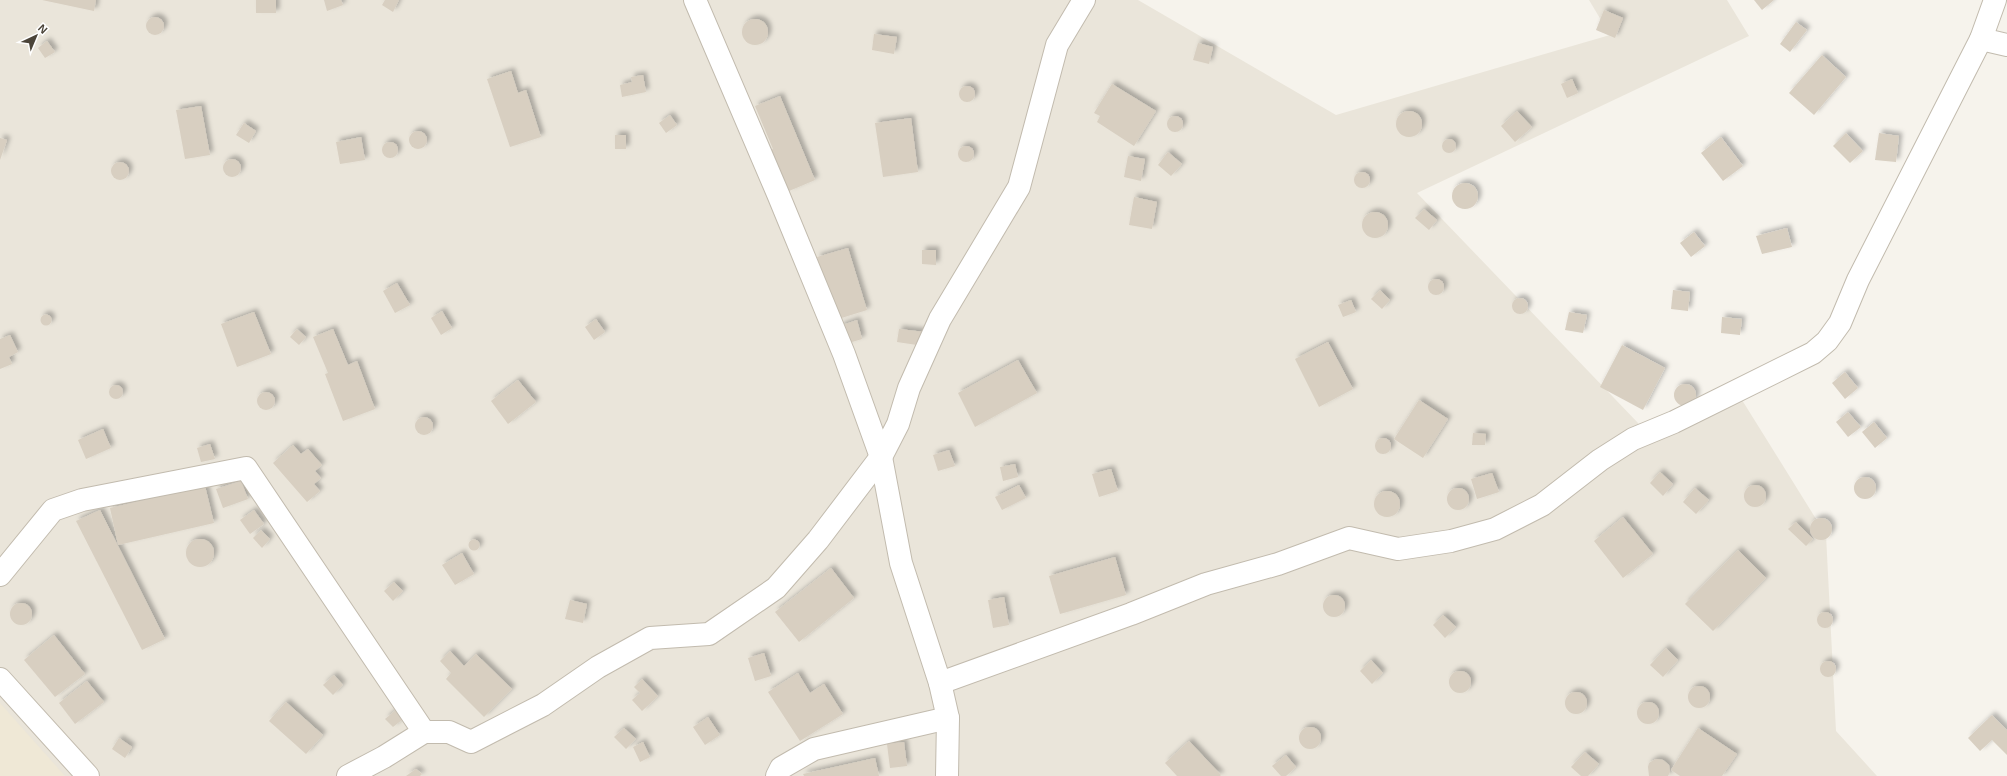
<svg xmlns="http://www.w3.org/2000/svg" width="2007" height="776" viewBox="0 0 2007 776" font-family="Arial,sans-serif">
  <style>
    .residential { fill: #eae5da }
    .education { fill: #efe8d6 }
    .building { fill: #d8cfc1; filter: url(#shadow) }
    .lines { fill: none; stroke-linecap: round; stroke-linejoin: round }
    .minor-casing { stroke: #c2bbae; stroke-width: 24 }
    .minor { stroke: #fff; stroke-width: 22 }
  </style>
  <defs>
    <filter id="shadow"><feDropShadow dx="3.5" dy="-3.5" stdDeviation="2" flood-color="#0004"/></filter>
  </defs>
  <rect width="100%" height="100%" fill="#f6f3ec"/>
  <polygon class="residential" points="0,0 1138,0 1336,115 1610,35 1589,0 1727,0 1749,36 1417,193 1639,424 1742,400 1826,535 1836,731 1877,776 0,776"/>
  <polygon class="education" points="0,703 65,776 0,776"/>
  <g class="building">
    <polygon points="42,0 96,0 94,11"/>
    <rect x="256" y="0" width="20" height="13"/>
    <polygon points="324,0 341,0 343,5 327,11"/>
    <polygon points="385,0 399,0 393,12 382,5"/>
    <polygon points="1754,0 1774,0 1762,10"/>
    <polygon points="1604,10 1623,18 1615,38 1596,30"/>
    <circle cx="155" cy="26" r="9"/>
    <circle cx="755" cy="32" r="13"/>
    <polygon points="1796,22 1807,30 1790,52 1780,44"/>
    <polygon points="874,34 897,37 894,54 872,50"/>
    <polygon points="47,41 55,52 45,58 38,48"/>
    <polygon points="1198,43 1213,47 1209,64 1193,60"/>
    <polygon points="1822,55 1846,77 1814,115 1789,93"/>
    <polygon points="511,71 518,93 526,90 541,137 510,147 487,79"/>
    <polygon points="643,75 646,92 622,97 620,85 632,82 631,77"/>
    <polygon points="1572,79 1578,93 1567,98 1561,84"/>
    <polygon points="1112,84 1156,111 1134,146 1097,122 1100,116 1094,113"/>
    <circle cx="967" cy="94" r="8"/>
    <polygon points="780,96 815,180 789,191 771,150 773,149 755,106"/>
    <polygon points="201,106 210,155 185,159 176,110"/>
    <circle cx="1409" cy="124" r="13"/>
    <polygon points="1517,111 1532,127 1515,142 1501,126"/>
    <polygon points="670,115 677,125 666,133 659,123"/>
    <circle cx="1175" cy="124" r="8"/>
    <polygon points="911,118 918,172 883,177 875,123"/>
    <polygon points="244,123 256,131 249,143 236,135"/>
    <circle cx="418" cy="140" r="9"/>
    <polygon points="1846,133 1863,151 1850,163 1833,146"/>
    <polygon points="1879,133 1899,136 1896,162 1875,160"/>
    <rect x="615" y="135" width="11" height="14"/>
    <polygon points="361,137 365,160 340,164 336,142"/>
    <polygon points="1721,137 1743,166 1723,181 1701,153"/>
    <polygon points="0,138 7,140 0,160"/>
    <circle cx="1449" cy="146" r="7"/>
    <circle cx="390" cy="150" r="8"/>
    <circle cx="966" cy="154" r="8"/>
    <polygon points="1168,152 1182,164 1171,176 1158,165"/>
    <polygon points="1128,156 1145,159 1141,181 1124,177"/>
    <circle cx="232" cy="168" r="9"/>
    <circle cx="120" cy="171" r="9"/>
    <circle cx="1362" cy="180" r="8"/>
    <circle cx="1465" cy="196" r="13"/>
    <polygon points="1134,197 1157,202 1152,229 1129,225"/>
    <polygon points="1424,209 1437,220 1429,230 1415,218"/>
    <circle cx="1375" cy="225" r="13"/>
    <polygon points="1787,228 1792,247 1762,254 1756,236"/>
    <polygon points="1694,232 1705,246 1691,257 1680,243"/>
    <polygon points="848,248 867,310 835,320 817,257"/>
    <polygon points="922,250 936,250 936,265 922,264"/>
    <circle cx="1436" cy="287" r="8"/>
    <polygon points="397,283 410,305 395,313 383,291"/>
    <polygon points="1380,290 1390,300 1382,309 1371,299"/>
    <polygon points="1673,290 1690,292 1688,311 1671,309"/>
    <circle cx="1520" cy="306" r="8"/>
    <polygon points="1351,300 1356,312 1343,317 1338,305"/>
    <polygon points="442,311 452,328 441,335 431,318"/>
    <polygon points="254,312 271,354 237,367 221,324"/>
    <polygon points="1569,312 1587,315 1583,333 1565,330"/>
    <circle cx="46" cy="320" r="5.5"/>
    <polygon points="1722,317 1742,319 1740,335 1721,333"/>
    <polygon points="596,319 605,332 594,340 585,327"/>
    <polygon points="857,320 862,339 845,344 840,326"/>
    <polygon points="297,329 306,337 299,345 290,337"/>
    <polygon points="333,329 348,365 357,361 375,409 343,421 325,374 328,373 313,337"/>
    <polygon points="899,329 925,332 924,346 897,342"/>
    <polygon points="10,335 18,352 9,357 12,364 0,369 0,339"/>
    <polygon points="1328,342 1353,389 1319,407 1295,359"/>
    <polygon points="1622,345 1665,368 1643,410 1600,387"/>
    <polygon points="1018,360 1037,393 975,427 958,393"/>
    <polygon points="1845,372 1858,388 1845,399 1832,383"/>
    <polygon points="518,380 536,402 508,424 491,401"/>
    <circle cx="1685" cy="395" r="11"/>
    <circle cx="116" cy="392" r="7"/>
    <circle cx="266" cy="401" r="9"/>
    <polygon points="1419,400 1448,419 1423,458 1394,439"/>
    <polygon points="1848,412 1861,427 1848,437 1836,422"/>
    <circle cx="424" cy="426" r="9"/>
    <polygon points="1874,422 1887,438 1875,448 1862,432"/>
    <polygon points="103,429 111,448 86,459 78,440"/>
    <polygon points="1473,433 1486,434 1485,445 1472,445"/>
    <circle cx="1383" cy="446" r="8"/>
    <polygon points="210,444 215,459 201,462 197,448"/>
    <polygon points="293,445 301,454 308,449 322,465 315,471 321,478 314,484 320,491 307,502 273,463"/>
    <polygon points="949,450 955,466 938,471 933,455"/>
    <polygon points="1015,464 1018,477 1003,481 1000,467"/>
    <polygon points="1111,469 1118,491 1099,497 1092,474"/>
    <polygon points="1660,472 1673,484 1663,496 1650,483"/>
    <polygon points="1492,473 1499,492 1477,499 1471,479"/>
    <circle cx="1865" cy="488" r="11"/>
    <polygon points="241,481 248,499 223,508 216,489"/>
    <circle cx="1755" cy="496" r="11"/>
    <polygon points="1019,485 1026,498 1002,510 995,497"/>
    <polygon points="205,486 214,523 118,545 110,508"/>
    <circle cx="1458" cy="499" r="11"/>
    <polygon points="1695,488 1709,500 1696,514 1683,502"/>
    <circle cx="1387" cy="504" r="13"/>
    <polygon points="100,510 165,639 142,650 76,521"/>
    <polygon points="254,510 264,524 250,534 240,520"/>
    <polygon points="1623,517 1653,554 1623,578 1594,541"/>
    <circle cx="1821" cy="529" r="11"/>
    <polygon points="1796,522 1813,539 1806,546 1788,529"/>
    <polygon points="261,530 270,539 262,548 253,538"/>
    <circle cx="200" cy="553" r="14"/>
    <circle cx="474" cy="545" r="5.5"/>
    <polygon points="1738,550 1766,578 1713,631 1685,604"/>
    <polygon points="462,553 474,574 455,585 442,565"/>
    <polygon points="1115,557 1126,595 1060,614 1049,576"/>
    <polygon points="831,568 854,598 799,642 775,612"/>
    <polygon points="394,582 403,591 393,601 384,591"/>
    <circle cx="1334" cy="606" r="11"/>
    <polygon points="1004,597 1009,625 993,628 988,600"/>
    <polygon points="570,600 587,604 583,623 565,619"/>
    <circle cx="21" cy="614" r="11"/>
    <circle cx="1825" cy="620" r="8"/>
    <polygon points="1443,615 1456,627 1445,638 1433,625"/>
    <polygon points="54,635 85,674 55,697 24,660"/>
    <polygon points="1666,648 1678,660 1663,677 1650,665"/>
    <polygon points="450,651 464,666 476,654 512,689 484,717 446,679 451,673 440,661"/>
    <polygon points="764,653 771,676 755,681 748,658"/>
    <polygon points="1371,660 1383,673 1372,684 1360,671"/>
    <circle cx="1828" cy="669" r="8"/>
    <circle cx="1460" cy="682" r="11"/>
    <polygon points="798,673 810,693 824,684 843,714 800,741 768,692"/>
    <polygon points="334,675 343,685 333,695 323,685"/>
    <polygon points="642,679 658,696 642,711 632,700 640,693 634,687"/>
    <polygon points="87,681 104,702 75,724 59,703"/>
    <circle cx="1699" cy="697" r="11"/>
    <circle cx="1576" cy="703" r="11"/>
    <circle cx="1648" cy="713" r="11"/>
    <polygon points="286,702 323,735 306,754 269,721"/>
    <polygon points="396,710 403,719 393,727 385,719"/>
    <polygon points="1992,715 2007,730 2007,755 1992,740 1980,751 1968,738"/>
    <polygon points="708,717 720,735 705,745 693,727"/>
    <circle cx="1310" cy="738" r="11"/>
    <polygon points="624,728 636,739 626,749 614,737"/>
    <polygon points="1698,728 1737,754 1722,776 1680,776 1671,770"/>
    <polygon points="119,738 132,747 125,758 112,749"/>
    <polygon points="1189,741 1221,775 1220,776 1177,776 1165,763"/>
    <polygon points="643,742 650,757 640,762 633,747"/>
    <polygon points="904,742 907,766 890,768 887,744"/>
    <polygon points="1585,752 1599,764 1588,776 1581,776 1571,767"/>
    <polygon points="1286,755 1296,767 1286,776 1281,776 1272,766"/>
    <polygon points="875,758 879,776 804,776 803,774"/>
    <polygon points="1656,759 1663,760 1669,765 1670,772 1668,776 1649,776 1648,767 1649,763"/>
    <polygon points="416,769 422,774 420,776 406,776"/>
  </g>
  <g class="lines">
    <defs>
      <g id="minor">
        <polyline points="695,0 778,194 844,354 881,457 901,563 940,683 948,718 947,776"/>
        <polyline points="1981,39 2007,45"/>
        <polyline points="0,575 53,510 82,500 246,468 424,732"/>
        <polyline points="0,679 88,776"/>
        <polyline points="940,683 1131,614 1206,584 1278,564 1349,538 1398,549 1451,541 1495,529 1542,505 1600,460 1633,439 1674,422 1813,353 1827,341 1840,323 1858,280 1981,39 1995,0"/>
        <polyline points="348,776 384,757 424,732 449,732 471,742 543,705 598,667 650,638 709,634 776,588 818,540 881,457 898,424 909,388 940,319 1019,187 1057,45 1084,0"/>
        <polyline points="777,776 781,768 814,749 948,718"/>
      </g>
    </defs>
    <use href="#minor" class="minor-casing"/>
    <use href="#minor" class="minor"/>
  </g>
  <g transform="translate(36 36) rotate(44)" stroke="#ffffff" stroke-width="3" paint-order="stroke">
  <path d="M0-3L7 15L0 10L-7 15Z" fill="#4b4439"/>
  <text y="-6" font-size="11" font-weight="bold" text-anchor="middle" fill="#4b4439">N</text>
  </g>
</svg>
